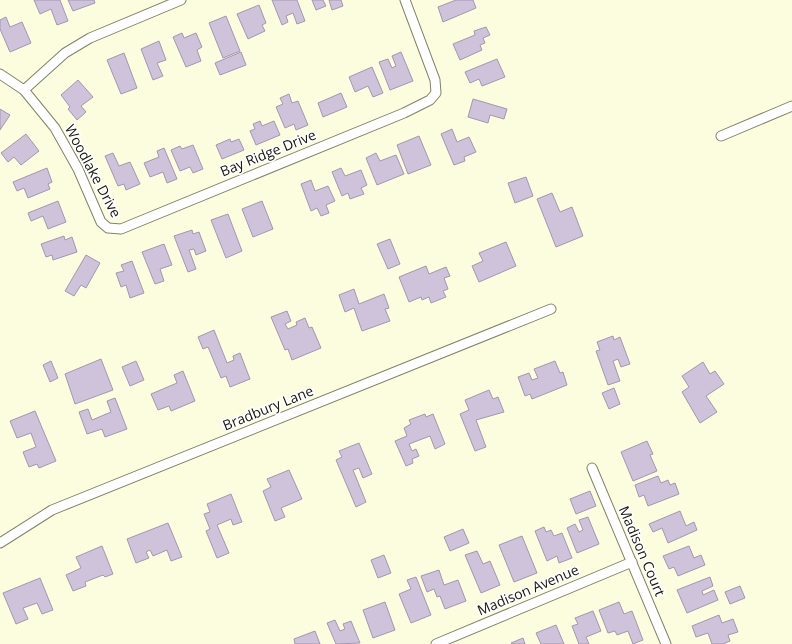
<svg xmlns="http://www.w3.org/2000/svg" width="792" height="644" viewBox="0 0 792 644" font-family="'Open Sans',sans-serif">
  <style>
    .building { fill: #cfc3dc; stroke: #a297b0 }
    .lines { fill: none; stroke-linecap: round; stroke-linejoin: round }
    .street-casing { stroke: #828268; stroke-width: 11 }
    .street { stroke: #fff; stroke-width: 9 }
    .labels { text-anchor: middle; stroke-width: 3.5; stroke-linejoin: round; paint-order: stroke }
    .street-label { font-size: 14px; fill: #17170d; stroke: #fff }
  </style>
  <rect width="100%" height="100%" fill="#fcfcdf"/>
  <g class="building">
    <polygon points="34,0 60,0 68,21 57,25 51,9 40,14"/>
    <polygon points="68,0 94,0 95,3 73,11"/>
    <polygon points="272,0 297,0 305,21 297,24 293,13 286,16 288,22 282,25"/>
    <polygon points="312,0 323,0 326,6 316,10"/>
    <polygon points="329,0 341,0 343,6 332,10"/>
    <polygon points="456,0 473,0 476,8 443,22 438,7"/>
    <polygon points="259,5 266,23 262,25 265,31 248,39 237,14"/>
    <polygon points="226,16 240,51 223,58 209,23"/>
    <polygon points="6,17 10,27 22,22 31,43 10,52 0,29 0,20"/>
    <polygon points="486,27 490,35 483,38 485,43 480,45 482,50 460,60 453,44 475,35 474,31"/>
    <polygon points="182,33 184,38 196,33 202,47 197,50 201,61 186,67 173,37"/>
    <polygon points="159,41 166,60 157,63 163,76 153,80 141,49"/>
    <polygon points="241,52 246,65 220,75 215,63"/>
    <polygon points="401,52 413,81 390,90 379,62 388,59 392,68 396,66 392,56"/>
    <polygon points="124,53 137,88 121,94 107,60"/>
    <polygon points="497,59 505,77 482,86 479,79 470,83 465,72"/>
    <polygon points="372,67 383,93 373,97 368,86 355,92 349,77"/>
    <polygon points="78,80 93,97 81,106 86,112 77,120 68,109 70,107 61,95"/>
    <polygon points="341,93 347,107 323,117 318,103"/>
    <polygon points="289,94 292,103 298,101 308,125 296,130 294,124 285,128 276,107 283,104 280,98"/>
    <polygon points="473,99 507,109 504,119 490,115 488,123 468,117"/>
    <polygon points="0,109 10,115 0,130"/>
    <polygon points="260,121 262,126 274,121 280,135 256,145 250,131 255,129 253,124"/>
    <polygon points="452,129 457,142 469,137 476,152 464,157 465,161 454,165 441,134"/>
    <polygon points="26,134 39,151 21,165 14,157 8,162 1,153"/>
    <polygon points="419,136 431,165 408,174 397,145"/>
    <polygon points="230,139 231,142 239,139 244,150 222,159 216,145"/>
    <polygon points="193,145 203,169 193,173 190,167 180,171 171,150 180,146 182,149"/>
    <polygon points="164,148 177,179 167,183 163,172 150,177 144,163 159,157 157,151"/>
    <polygon points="113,153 119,166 130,162 140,184 126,190 124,184 118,186 105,156"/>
    <polygon points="376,153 380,161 396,155 404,174 377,185 366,158"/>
    <polygon points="47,168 52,182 48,184 50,189 28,198 24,188 17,191 13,182"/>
    <polygon points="341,168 345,176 361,170 367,185 361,188 364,194 350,199 348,193 342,196 332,172"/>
    <polygon points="526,177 533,196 515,203 508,183"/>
    <polygon points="311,180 315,191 328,186 335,201 326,205 329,213 321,216 317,208 311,211 301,184"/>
    <polygon points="552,193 560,212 572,207 583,236 556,247 537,199"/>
    <polygon points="58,201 66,222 48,229 43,216 31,221 28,213"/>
    <polygon points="262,201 273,229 253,237 242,209"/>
    <polygon points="228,214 242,251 226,258 211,220"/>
    <polygon points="192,230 193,234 199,232 206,251 196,255 194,249 189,250 196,269 188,272 174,236"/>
    <polygon points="64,236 65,240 72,237 77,252 53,260 52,255 46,257 41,244"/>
    <polygon points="390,239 400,264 388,269 377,244"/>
    <polygon points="506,242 516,266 479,282 472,266 483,261 479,253"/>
    <polygon points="164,244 172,265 160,269 164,281 155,284 142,252"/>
    <polygon points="86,255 100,263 86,288 81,285 74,296 65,291"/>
    <polygon points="132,261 144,293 130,298 126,285 121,287 116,273 124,271 121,265"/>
    <polygon points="426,266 429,274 446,267 450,276 444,278 448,289 443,291 446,297 431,303 429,297 422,300 421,297 409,302 399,277"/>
    <polygon points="354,289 359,304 384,294 389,308 385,309 390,321 362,331 354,308 345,312 339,295"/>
    <polygon points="287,311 291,321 285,324 288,329 297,325 296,322 305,318 309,328 312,327 321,348 292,360 288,349 285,350 271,317"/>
    <polygon points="214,330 227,363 234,360 233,356 240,353 250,379 230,387 226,376 221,378 208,347 203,349 198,337"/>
    <polygon points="613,336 614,340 620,337 630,364 621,367 618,359 613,361 620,381 608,385 596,351 600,350 597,342"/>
    <polygon points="101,359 113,390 75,404 65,374"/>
    <polygon points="51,361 58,378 50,382 43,365"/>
    <polygon points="136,361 144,380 130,386 122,367"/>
    <polygon points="555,361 560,373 563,372 567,385 532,399 530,394 525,396 518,377 529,373 532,380 538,378 534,369"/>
    <polygon points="703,362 710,374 715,371 724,384 706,396 717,412 700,423 682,392 689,387 682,376"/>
    <polygon points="183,371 195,401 171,411 169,406 158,410 151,394 177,383 174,375"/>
    <polygon points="614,388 620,404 609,409 602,393"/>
    <polygon points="489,390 493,399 498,397 504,412 476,420 486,447 475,451 460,414 469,410 465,400"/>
    <polygon points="115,398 127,429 105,437 102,429 87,434 79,412 88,409 92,420 111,412 107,401"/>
    <polygon points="35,411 56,461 39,468 37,464 29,467 23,452 36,447 31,433 17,438 10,421"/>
    <polygon points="425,414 426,417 433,414 445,444 435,449 430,436 409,444 412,451 416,449 419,456 412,459 413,463 406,466 395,441 407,436 404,428 411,424 409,420"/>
    <polygon points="647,441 653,454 650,455 657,471 633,481 621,452"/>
    <polygon points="359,443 372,474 363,478 359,468 353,470 366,502 356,507 336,460 342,457 339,451"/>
    <polygon points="289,470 302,499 281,508 285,517 275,521 263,491 271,487 267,479"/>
    <polygon points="658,476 661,483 668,480 670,485 675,483 679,494 648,506 644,495 639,497 635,485"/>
    <polygon points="590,491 596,506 576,514 570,499"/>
    <polygon points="231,494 242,522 233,525 231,519 217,525 229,553 217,558 206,531 210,529 204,514 210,512 207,504"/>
    <polygon points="680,511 686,526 694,522 697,530 668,543 662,528 653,532 649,524"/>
    <polygon points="588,517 599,544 577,553 567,528 575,524 579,532 583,530 579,520"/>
    <polygon points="168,523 182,557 171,561 167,550 153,556 150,550 146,552 149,558 136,563 127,539"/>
    <polygon points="544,527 546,532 551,530 554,536 562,533 572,558 559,563 557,556 547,561 535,531"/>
    <polygon points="463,529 469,543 450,551 444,537"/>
    <polygon points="522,536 537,573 514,582 499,545"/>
    <polygon points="102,546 113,574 105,577 103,575 85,582 86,586 73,591 66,575 81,568 76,557"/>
    <polygon points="689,546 694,558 701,555 705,565 678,576 674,567 669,569 663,556"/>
    <polygon points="477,551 483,564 490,561 500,585 481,593 465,555"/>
    <polygon points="384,555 391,573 378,578 371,560"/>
    <polygon points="439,570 444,585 458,580 466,601 445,609 440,596 437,597 434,589 427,592 421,576"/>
    <polygon points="416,577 431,615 411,623 399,594 411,589 407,580"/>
    <polygon points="710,577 713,586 702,591 703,595 714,590 718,600 687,613 677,590"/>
    <polygon points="40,578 53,610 42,614 37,603 23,608 28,619 16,624 3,593"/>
    <polygon points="740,586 745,598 730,604 725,592"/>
    <polygon points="385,602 395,630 373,638 363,610"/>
    <polygon points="619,602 624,614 632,611 643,640 633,644 628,631 617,635 615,631 608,633 599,610"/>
    <polygon points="593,611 601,631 586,637 589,644 579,644 572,626 578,624 575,618"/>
    <polygon points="719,615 722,623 733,619 738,632 728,635 730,641 723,644 712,644 708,633 696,637 692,626"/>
    <polygon points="335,620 340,631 345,629 343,624 351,621 360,643 336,644 327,623"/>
    <polygon points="556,625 564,644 541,644 536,633"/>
    <polygon points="315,631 320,644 295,644 294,639"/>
    <polygon points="523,638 525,644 512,644 511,643"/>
  </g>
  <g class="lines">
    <defs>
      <g id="street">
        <polyline points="0,74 24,90 55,128 78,169 101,222 108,228 121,229 404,113 430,100 436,93 435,80 405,0"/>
        <polyline points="24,90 65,53 90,38 181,0"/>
        <polyline points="721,136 792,106"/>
        <polyline points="592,468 666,644"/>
        <polyline points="0,543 52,510 551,309"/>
        <polyline points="436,644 632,562"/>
      </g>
    </defs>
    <use href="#street" class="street-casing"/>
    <use href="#street" class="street"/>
  </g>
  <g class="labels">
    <g class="street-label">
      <text transform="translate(268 153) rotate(-22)" y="5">Bay Ridge Drive</text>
      <text transform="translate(93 171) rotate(62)" y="5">Woodlake Drive</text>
      <text transform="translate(268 408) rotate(-22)" y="5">Bradbury Lane</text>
      <text transform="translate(642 551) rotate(67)" y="5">Madison Court</text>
      <text transform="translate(528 590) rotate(-23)" y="5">Madison Avenue</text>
    </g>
  </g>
</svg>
